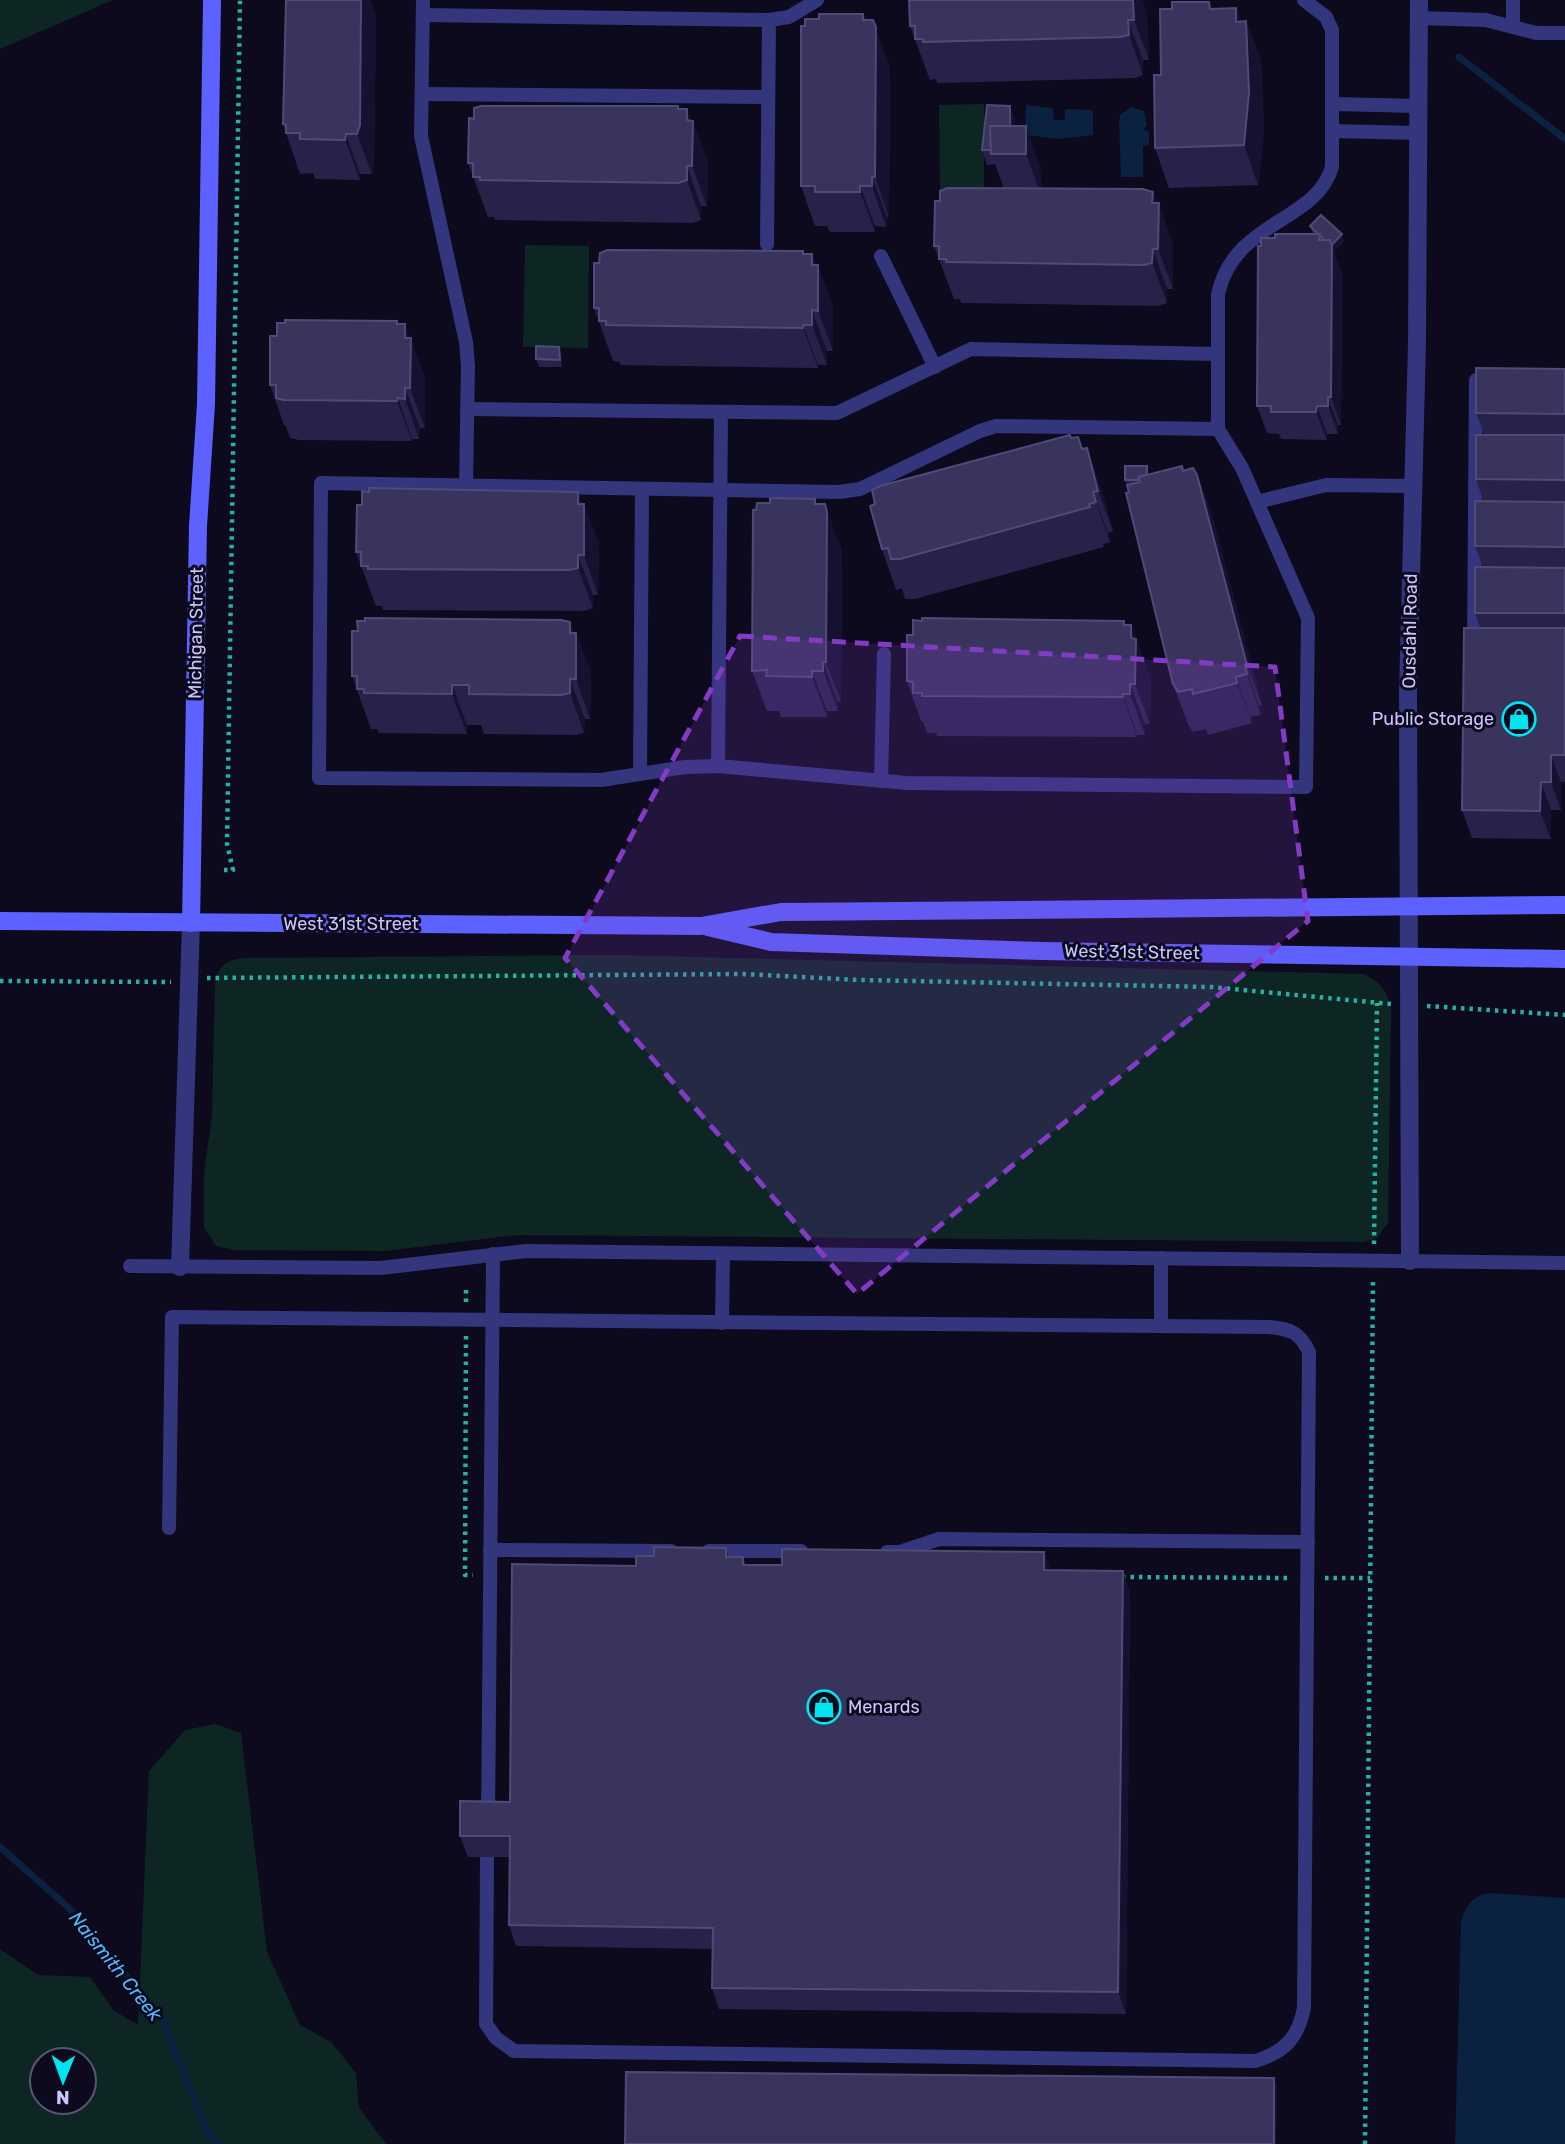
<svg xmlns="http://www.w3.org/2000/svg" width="1565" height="2144" viewBox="0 0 1565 2144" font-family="Rubik,sans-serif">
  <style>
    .green { fill: #0d2624; fill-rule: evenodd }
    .water { fill: #0a2140 }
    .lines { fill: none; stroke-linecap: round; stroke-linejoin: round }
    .stream { stroke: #0a2140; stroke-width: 7 }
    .path { stroke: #28b0a1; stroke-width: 4.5; stroke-dasharray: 3.5 5; stroke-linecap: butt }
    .lane { stroke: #33357d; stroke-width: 14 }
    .street { stroke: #33357d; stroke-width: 18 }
    .secondary { stroke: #5c61ff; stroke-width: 18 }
    .wall { fill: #28224b }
    .shaded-wall { fill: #161130 }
    .building { fill: #39345e; stroke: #504a77; stroke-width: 2 }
    .marked { fill: #833bc5; fill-opacity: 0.2; stroke: #833bc5; stroke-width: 5; stroke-dasharray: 14 9; stroke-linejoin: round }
    .labels { text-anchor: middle; stroke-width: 6; stroke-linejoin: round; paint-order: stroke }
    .street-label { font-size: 18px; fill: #c9c5ff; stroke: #0c0a1c }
    .poi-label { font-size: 18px; fill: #c9c5ff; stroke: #0c0a1c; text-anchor: end }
    .water-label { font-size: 19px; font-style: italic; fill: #53b9ff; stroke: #0c0a1c }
  </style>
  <rect width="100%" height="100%" fill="#0c0a1c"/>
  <g class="green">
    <polygon points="0,0 113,0 0,49"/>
    <polygon points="984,104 984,189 940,189 939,105"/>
    <polygon points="525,245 589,246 588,348 523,347"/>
    <path d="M617,955L1364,974C1381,982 1388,991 1391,1010L1388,1223L1377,1238L1364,1242L517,1235L385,1251L233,1250L216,1246L204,1228V1173L212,1116L215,983C217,966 227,960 243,958Z"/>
    <path d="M215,1724L241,1733L267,1952L300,2025L331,2042L356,2073L359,2108L386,2144H0V1949L38,1975L90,1977L113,2010L138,2025L149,1771L185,1730ZM42,2060H84V2102H42Z"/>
  </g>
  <g class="water">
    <polygon points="1026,105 1053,108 1054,120 1065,120 1065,109 1093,110 1093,135 1059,139 1025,135"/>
    <polygon points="1131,107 1144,111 1147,125 1143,130 1149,131 1149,145 1143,146 1143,177 1121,177 1119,122 1120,115"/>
    <path d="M1489,1893L1565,1898V2144H1455L1461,1921C1467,1905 1471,1897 1489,1893Z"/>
  </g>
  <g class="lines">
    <g class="stream">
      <polyline points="1459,57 1565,139"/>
      <polyline points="0,1847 69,1908 162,2018 208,2134 219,2144"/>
    </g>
    <g class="path">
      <polyline points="224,870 233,870 227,844 240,0"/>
      <polyline points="207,978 743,974 860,980 1211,987 1391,1004"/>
      <polyline points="0,981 171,982"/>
      <polyline points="1427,1006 1565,1015"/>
      <polyline points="1374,1244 1377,1003"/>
      <polyline points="466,1290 466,1303"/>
      <polyline points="466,1336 465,1575 473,1575"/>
      <polyline points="1122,1577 1292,1578"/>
      <polyline points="1325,1578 1370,1578"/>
      <polyline points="1365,2144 1373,1277"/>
    </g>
    <g class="lane">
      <polyline points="423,0 421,136 466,342 468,366 466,486"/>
      <polyline points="423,15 769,20 789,17 817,0"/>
      <polyline points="1419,18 1486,20 1536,33 1565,33"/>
      <polyline points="1513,26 1513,0"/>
      <polyline points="422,94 768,97"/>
      <polyline points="1332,104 1419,106"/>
      <polyline points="1332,131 1419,133"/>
      <polyline points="767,244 769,20"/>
      <polyline points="881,256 935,367"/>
      <polyline points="467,409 837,413 971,349 1218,354"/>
      <path d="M1218,429L996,426L980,431L860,489L839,492L321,483L319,778L601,780L685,767L718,766L907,783L1306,787L1308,618L1242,468L1218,429V294C1235,219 1315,224 1332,167V30L1326,17L1304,0"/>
      <polyline points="1257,502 1326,485 1413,486"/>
      <polyline points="1474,646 1476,380 1494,380"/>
      <polyline points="718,766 721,412"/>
      <polyline points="640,774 642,489"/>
      <polyline points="881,781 884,654"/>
      <polyline points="130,1266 381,1268 526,1251 1565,1263"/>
      <polyline points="722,1323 723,1254"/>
      <polyline points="1161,1326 1161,1258"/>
      <path d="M169,1528L172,1317L1269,1327C1290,1329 1300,1332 1309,1352L1304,2008C1298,2038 1285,2052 1255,2061L514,2051L496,2038L486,2024L487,1857"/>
      <polyline points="490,1550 671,1551"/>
      <polyline points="709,1551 801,1551"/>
      <polyline points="887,1552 900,1552 939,1539 1308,1542"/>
      <polyline points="488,1820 493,1254"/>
    </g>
    <g class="street">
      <polyline points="1410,1261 1408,694 1417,343 1419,0"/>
      <polyline points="180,1267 191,923"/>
    </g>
    <g class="secondary">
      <polyline points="0,921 701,926 781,912 1565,905"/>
      <polyline points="191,923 198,526 206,404 212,0"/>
      <polyline points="708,927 771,942 1042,951 1565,959"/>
    </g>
  </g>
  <g class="wall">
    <polygon points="909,0 1142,0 1147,15 1149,60 1143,60 1143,75 1135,78 937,83 936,79 930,80 910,26"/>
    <polygon points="1236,8 1241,21 1246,21 1261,61 1264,132 1258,185 1169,188 1155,148 1161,75 1212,9"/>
    <polygon points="863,14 890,67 889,217 887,217 886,227 875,226 875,232 830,232 827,226 815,226 801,186 805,26 819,19"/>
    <polygon points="376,15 374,165 372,174 360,174 360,180 315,179 313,173 300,174 283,124"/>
    <polygon points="678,106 679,109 691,121 708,161 707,206 701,206 701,220 693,223 495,220 494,217 488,217 468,163"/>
    <polygon points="1010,106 1015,120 1015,126 1040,166 1041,189 1153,192 1173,244 1173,289 1167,289 1167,303 1158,306 961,303 960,299 954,299 934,246 940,201 1004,189 995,164 987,165 982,150"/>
    <polygon points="1310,226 1344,241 1334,252 1342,274 1341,425 1338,425 1338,434 1327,434 1327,440 1281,439 1279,434 1267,433 1257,406 1261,246 1275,238 1313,234"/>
    <polygon points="803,251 804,254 816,265 833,306 833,351 827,351 827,365 818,365 818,368 621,365 619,362 613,361 594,308"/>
    <polygon points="398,324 410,338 425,378 425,428 420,428 419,439 412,439 412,441 299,440 290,438 286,426 284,425 270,385 277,336"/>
    <polygon points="562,354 562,367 539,367 536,359"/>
    <polygon points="1565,369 1565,435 1484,434 1476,413"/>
    <polygon points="1565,435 1565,501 1483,500 1476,479"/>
    <polygon points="1078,437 1083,449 1087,448 1101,488 1113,531 1108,533 1110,542 1103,544 1104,547 915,599 905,599 902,588 896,590 882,549 1071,438"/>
    <polygon points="1182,466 1184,471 1197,475 1212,515 1262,705 1259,706 1261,715 1250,717 1252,723 1208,735 1206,729 1193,732 1188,724 1173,684 1129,492 1125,480"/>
    <polygon points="578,492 582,504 584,504 599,544 598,595 593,595 593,608 584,611 383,610 382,606 376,606 356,552"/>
    <polygon points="815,499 840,545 842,552 841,702 838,702 838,711 827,711 827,717 781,717 779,711 767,711 752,671 756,510 770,503"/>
    <polygon points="1565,502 1565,568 1483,567 1475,546"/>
    <polygon points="1565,568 1565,782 1561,782 1561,810 1551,810 1551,839 1472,838 1462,810 1480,628 1475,613"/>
    <polygon points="570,622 574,633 576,633 591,673 590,719 585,719 584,733 576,735 484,734 481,725 467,725 467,734 379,733 377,729 371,729 352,676 358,631"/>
    <polygon points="1131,625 1151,679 1150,724 1145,724 1145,735 1137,735 1137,737 937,736 936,733 927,733 923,722 921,721 907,681 913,635"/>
    <polygon points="726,1548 729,1557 743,1557 746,1565 1123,1571 1130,1592 1126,2014 719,2009 712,1988 712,1949 516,1946 509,1925 509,1857 468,1857 460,1836 510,1802 636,1566 654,1556"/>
  </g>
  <g class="shaded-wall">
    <polygon points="360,0 371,0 376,15 374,165 372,174 357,134"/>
    <polygon points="1134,0 1142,0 1147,15 1149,60 1134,20"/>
    <polygon points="1236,8 1247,37 1246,21 1261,61 1264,132 1258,185 1244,145 1236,22"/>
    <polygon points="863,14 876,49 873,20 890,67 889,217 875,177"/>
    <polygon points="1128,20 1143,60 1143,75 1129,35"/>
    <polygon points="1010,106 1015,120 1015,154 1009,144"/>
    <polygon points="687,109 693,126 693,121 708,161 707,206 692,166 687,120"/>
    <polygon points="1026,126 1040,166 1041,195 1026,154"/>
    <polygon points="346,134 360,174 360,180 345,140"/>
    <polygon points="687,166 701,206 701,220 687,180"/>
    <polygon points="872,177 887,217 886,227 872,186"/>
    <polygon points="860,186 875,226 875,232 860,192"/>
    <polygon points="1153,192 1159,208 1159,203 1173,244 1173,289 1158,249 1152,203"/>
    <polygon points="1342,234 1344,241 1334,252 1342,274 1341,425 1331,397 1332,245"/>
    <polygon points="1153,249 1167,289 1167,303 1152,263"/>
    <polygon points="812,254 818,271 818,265 833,306 833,351 818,311 812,265"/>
    <polygon points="812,310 827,351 827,365 812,325"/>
    <polygon points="397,321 410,357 405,338 405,324 425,378 425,428 410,388"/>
    <polygon points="803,325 818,365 818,368 803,328"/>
    <polygon points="559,347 562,354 562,367 560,360"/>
    <polygon points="405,388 420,428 419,439 405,399"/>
    <polygon points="1328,397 1338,425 1338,434 1328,406"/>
    <polygon points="398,398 412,439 412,441 397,401"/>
    <polygon points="1317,406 1327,434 1327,440 1316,412"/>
    <polygon points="1087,448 1101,488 1113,531 1098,491"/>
    <polygon points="1197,475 1212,515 1262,705 1247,665"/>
    <polygon points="578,492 584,510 584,504 599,544 598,595 584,555 578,504"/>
    <polygon points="1093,492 1108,533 1110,542 1096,502"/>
    <polygon points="815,499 827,533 825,504 842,552 841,702 826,662"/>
    <polygon points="578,555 593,595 593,608 578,568"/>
    <polygon points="1124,621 1136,654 1131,638 1131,625 1151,679 1150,724 1135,684"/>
    <polygon points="570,622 576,638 576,633 591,673 590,719 576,679 570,633"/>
    <polygon points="823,662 838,702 838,711 823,671"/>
    <polygon points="1245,665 1259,706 1261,715 1247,674"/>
    <polygon points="812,671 827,711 827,717 812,677"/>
    <polygon points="1236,677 1250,717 1252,723 1237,683"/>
    <polygon points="570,679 585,719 584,733 570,693"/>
    <polygon points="1130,684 1145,724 1145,735 1130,694"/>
    <polygon points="452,685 467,725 467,734 452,694"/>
    <polygon points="1123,694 1137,735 1137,737 1123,697"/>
    <polygon points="1551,755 1561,782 1561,810 1551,782"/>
    <polygon points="1541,782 1551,810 1551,839 1540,811"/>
    <polygon points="1044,1552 1052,1573 1044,1570"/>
    <polygon points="1123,1571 1130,1592 1126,2014 1118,1992"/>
    <polygon points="1274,2078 1277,2085 1276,2144 1274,2144"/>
  </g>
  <g class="building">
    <polygon points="286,0 361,0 360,125 357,134 346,134 345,140 300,139 300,133 286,133 286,125 283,124"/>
    <polygon points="909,0 1133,0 1134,20 1128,20 1129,35 1120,37 923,42 923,39 915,39 915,26 910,26"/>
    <polygon points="1172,2 1209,2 1210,9 1236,8 1236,22 1246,21 1249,92 1244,145 1155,148 1154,75 1161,75 1160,9 1172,9"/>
    <polygon points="819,14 863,14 863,20 873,20 876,27 875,177 872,177 872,186 860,186 860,192 815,192 815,186 801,186 801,26 805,26 805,19 819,19"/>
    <polygon points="987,105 1010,106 1010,126 990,126 991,150 982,150"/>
    <polygon points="481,106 678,106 678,109 687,109 687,120 693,121 692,166 687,166 687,180 678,183 480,180 480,177 473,177 473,163 468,163 469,118 474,119 474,108"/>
    <polygon points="990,126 1026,126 1026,154 991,154"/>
    <polygon points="947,188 1143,189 1153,192 1152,203 1159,203 1158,249 1153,249 1152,263 1144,265 946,262 946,259 939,259 939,246 934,246 935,201 940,201 940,191"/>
    <polygon points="1321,215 1342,234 1332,245 1330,240 1324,240 1310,226"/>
    <polygon points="1275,234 1320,234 1319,240 1330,240 1332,247 1331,397 1328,397 1328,406 1317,406 1316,412 1271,412 1271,406 1257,406 1258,246 1261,246 1261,238 1275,238"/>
    <polygon points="607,250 803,251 803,254 812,254 812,265 818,265 818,311 812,310 812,325 803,325 803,328 606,325 606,321 599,321 599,308 594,308 594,263 599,263 600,253"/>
    <polygon points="285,320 397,321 397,324 405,324 405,338 411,338 410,388 405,388 405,399 398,398 397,401 284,400 276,398 276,385 270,385 270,336 277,336 277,323 285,323"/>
    <polygon points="536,346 559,347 560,360 536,359"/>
    <polygon points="1476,368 1565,369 1565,414 1476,413"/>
    <polygon points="1070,435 1071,438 1078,437 1082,449 1087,448 1098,491 1093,492 1096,502 1089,504 1090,507 900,559 891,559 888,548 882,549 870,506 875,504 872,490 880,486"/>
    <polygon points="1476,435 1565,435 1565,480 1476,479"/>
    <polygon points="1125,466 1147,466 1147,475 1139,477 1140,480 1125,480"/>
    <polygon points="1182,466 1183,471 1193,468 1197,475 1247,665 1245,665 1247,674 1236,677 1237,683 1193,694 1192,689 1178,692 1173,684 1126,493 1129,492 1127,485 1140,482 1139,477"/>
    <polygon points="369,488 578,492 578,504 584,504 584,555 578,555 578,568 569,570 368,569 368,566 361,566 361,552 356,552 357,505 362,505 362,491 369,492"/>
    <polygon points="770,498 815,499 815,504 825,504 827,512 826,662 823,662 823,671 812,671 812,677 766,676 767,670 752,671 753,510 756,510 757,503 770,503"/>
    <polygon points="1475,501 1565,502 1565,547 1475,546"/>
    <polygon points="1475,567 1565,568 1565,613 1475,613"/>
    <polygon points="365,618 561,620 570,622 570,633 576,633 576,679 570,679 570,693 561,695 469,694 469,685 452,685 452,694 364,693 364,689 357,689 357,676 352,676 352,631 358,631 357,621 365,621"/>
    <polygon points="922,618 1124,621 1124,625 1131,625 1131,638 1136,639 1135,684 1130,684 1130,694 1123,694 1123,697 922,696 922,693 913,693 913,682 907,681 907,635 913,635 913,620 922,621"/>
    <polygon points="1464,628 1565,628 1565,755 1551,755 1551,782 1541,782 1540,811 1462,810"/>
    <polygon points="654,1547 726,1548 726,1557 743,1557 743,1565 782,1565 782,1549 1044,1552 1044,1570 1123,1571 1118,1992 712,1988 713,1928 509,1925 510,1836 460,1836 460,1801 510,1802 512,1564 636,1566 636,1556 654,1556"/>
    <polygon points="626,2072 1274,2078 1274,2144 625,2144"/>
  </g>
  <path class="marked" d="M740,636L1275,667L1308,921L857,1294L565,958Z"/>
  <defs>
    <symbol id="shop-ring" viewBox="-11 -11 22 22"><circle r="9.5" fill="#0c0a1c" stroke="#00e5f0" stroke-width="1.5"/><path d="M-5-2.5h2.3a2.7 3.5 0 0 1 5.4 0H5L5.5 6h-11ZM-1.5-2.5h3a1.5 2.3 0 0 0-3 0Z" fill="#00e5f0"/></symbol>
  </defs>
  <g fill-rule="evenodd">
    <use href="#shop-ring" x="1500" y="700" width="38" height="38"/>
    <use href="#shop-ring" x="805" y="1688" width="38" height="38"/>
  </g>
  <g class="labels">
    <g class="street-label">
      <text transform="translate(1410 631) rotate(-89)" y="6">Ousdahl Road</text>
      <text transform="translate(196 633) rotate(-89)" y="6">Michigan Street</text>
      <text x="351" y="930">West 31st Street</text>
      <text transform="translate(1132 952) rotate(1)" y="6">West 31st Street</text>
    </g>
    <g class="poi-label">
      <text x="1494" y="725">Public Storage</text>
      <text x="848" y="1713" text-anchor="start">Menards</text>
    </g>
    <g class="water-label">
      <text transform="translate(116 1966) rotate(51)" y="7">Naismith Creek</text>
    </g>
  </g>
  <g transform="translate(63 2081) rotate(181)"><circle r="33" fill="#0c0a1c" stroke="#585577" stroke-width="2"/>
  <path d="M0-5L12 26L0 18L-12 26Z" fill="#00e5f0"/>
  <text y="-10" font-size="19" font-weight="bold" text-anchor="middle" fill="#c9c5ff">N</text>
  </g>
</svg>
